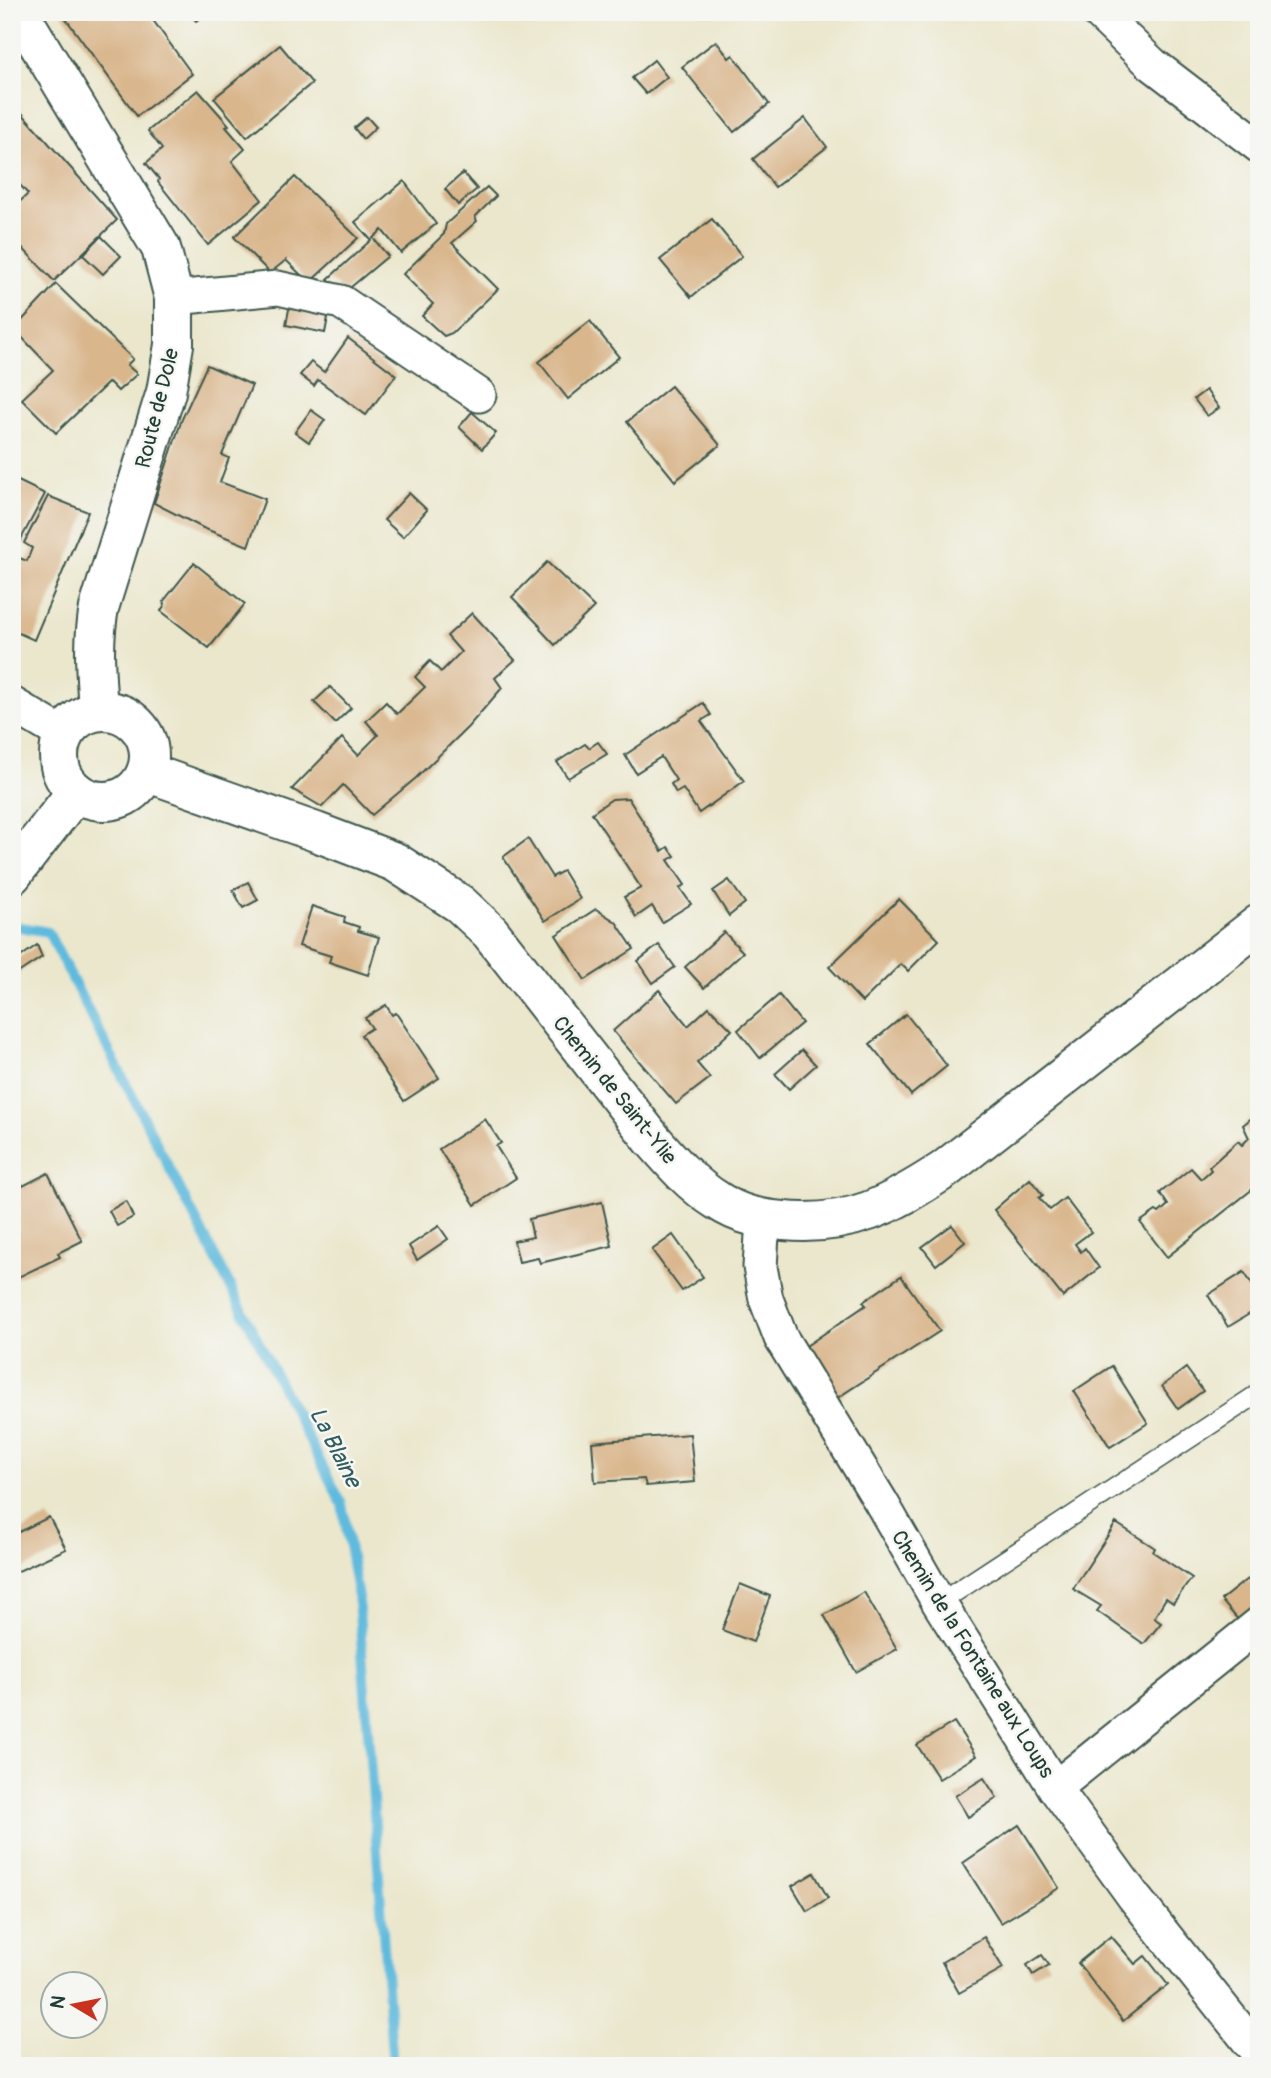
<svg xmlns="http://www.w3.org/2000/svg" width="1271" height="2078" viewBox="0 0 1271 2078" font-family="Pangolin,sans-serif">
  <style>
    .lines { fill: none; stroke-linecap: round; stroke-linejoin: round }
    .stream { stroke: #5fbadd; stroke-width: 10 }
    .building { fill: #d9b68c }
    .service-casing { stroke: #3e564b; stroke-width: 21 }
    .minor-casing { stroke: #3e564b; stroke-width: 37 }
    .tertiary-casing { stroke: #3e564b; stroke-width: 42 }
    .secondary-casing { stroke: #3e564b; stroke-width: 42 }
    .service { stroke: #fff; stroke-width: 18 }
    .minor { stroke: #fff; stroke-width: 33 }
    .tertiary { stroke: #fff; stroke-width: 38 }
    .secondary { stroke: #fff; stroke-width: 38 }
    .labels { text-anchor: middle; stroke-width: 5; stroke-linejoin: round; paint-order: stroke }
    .street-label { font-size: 21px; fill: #1f3d34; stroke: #f6f6f2 }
    .water-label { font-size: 23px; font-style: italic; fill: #2f5c5e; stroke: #f6f6f2 }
  </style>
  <rect width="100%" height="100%" fill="#f6f6f2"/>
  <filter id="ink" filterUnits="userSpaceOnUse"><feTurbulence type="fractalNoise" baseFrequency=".0143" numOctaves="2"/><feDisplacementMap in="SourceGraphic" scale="14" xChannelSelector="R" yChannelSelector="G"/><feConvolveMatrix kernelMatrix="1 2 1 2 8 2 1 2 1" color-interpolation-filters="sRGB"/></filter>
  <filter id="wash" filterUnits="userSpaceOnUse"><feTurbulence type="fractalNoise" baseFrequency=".00686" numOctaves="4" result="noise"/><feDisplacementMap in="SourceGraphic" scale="28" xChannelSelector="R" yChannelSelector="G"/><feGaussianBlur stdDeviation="1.57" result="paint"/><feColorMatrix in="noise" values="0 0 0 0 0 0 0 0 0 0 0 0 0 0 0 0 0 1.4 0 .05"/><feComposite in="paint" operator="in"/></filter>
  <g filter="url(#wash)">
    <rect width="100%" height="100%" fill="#ebe7cd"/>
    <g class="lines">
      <polyline class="stream" points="21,927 48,932 342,1504 358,1598 393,2066"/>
    </g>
    <g id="blocks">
      <g class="building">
        <polygon points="61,12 147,12 192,74 137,116"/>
        <polygon points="189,12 209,12 196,21"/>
        <polygon points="716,41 729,58 733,55 769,104 734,132 682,67"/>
        <polygon points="280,45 312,83 247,137 214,98"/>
        <polygon points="654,60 667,77 646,94 632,78"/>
        <polygon points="198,90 229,125 226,127 245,149 232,161 262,200 208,245 158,182 159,179 146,163 162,149 148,131"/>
        <polygon points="12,102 117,220 54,281 12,237 12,209 28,194 12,176"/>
        <polygon points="367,117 376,127 363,139 354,128"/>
        <polygon points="805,118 827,147 775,187 753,159"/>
        <polygon points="463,173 477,189 458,205 445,189"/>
        <polygon points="295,177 358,238 309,283 286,260 270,273 234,237"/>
        <polygon points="404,181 436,224 401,253 382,230 373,238 388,256 345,292 328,279 371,240 355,222"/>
        <polygon points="487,187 496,196 475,217 477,221 452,243 498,289 452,333 444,336 422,316 433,304 403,274 444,234 446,224"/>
        <polygon points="712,219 742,256 691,297 660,260"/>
        <polygon points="101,236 121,256 103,274 83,255"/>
        <polygon points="56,284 133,359 127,365 137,374 118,391 109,382 56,433 22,399 53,370 14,329"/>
        <polygon points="290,304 329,312 325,333 286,325"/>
        <polygon points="590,321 619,357 568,399 539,362"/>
        <polygon points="348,338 396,375 366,415 318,380 314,386 300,375 311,362 324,372"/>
        <polygon points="207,365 252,385 222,455 229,458 220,482 265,499 248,546 203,528 154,503 182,419"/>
        <polygon points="671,386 720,445 675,481 627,422"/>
        <polygon points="1206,390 1219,408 1207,416 1194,399"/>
        <polygon points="311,410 325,420 309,442 295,432"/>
        <polygon points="472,412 496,433 482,449 459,427"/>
        <polygon points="12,478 45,494 20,541 12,538"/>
        <polygon points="409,493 427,510 403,537 384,520"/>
        <polygon points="48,496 88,512 34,640 12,630 12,555 27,561 32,548 24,543"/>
        <polygon points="547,562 594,607 555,645 540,629 541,627 512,597"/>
        <polygon points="194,563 245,604 209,648 161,611 165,604 163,602"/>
        <polygon points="472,613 515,660 495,678 502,688 468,727 416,778 372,815 343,785 322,807 292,789 342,738 358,755 378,735 366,721 386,702 397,714 425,687 415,677 430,661 441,672 461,652 447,636"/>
        <polygon points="330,687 351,708 335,723 314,702"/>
        <polygon points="703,703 711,715 701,721 744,781 699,813 683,789 676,793 671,784 676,780 661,757 636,773 625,755"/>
        <polygon points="598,742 607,754 568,778 557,762 585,744 589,748"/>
        <polygon points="628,798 662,851 668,847 675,856 668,860 685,885 680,888 691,904 662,922 652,906 636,917 624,897 641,888 592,813 612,799"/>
        <polygon points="528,839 552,877 563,871 580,899 545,921 503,857"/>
        <polygon points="729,880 745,903 729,916 713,891"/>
        <polygon points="248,882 258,900 243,908 233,890"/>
        <polygon points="899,899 939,940 908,971 901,964 862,1002 829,967"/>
        <polygon points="312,906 345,917 344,922 359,927 358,931 379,937 368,975 329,962 331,956 299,946"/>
        <polygon points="596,909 616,922 634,949 585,980 556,935"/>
        <polygon points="724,932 743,952 704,988 685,967"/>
        <polygon points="37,945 42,957 12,977 12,963"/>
        <polygon points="659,945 675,967 653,983 638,961"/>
        <polygon points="659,990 688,1026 709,1007 732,1030 697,1063 710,1078 676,1104 613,1031"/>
        <polygon points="779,995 802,1023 760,1058 738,1030"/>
        <polygon points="386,1005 392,1015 396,1013 439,1078 404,1101 361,1035 372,1028 365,1018"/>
        <polygon points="906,1014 947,1066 911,1095 870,1044"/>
        <polygon points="802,1050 816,1065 789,1089 775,1074"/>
        <polygon points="1259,1112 1259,1184 1167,1257 1140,1222 1156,1211 1159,1213 1168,1205 1160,1193 1191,1168 1201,1179 1211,1170 1209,1167 1238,1141 1242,1145 1249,1138 1243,1125"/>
        <polygon points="485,1119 501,1143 496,1146 516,1178 475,1205 439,1149"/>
        <polygon points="48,1173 82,1241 58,1253 60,1257 12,1280 12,1189 22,1184 23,1186"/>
        <polygon points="1030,1179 1043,1195 1039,1198 1050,1210 1065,1198 1091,1232 1075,1244 1081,1252 1085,1248 1099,1268 1063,1297 994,1210"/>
        <polygon points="126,1201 133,1217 117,1226 109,1211"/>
        <polygon points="602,1202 612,1246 540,1263 538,1258 519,1262 514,1241 533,1237 529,1219"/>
        <polygon points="952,1225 965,1242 936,1265 922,1247"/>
        <polygon points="439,1226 448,1239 417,1260 409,1246"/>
        <polygon points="673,1235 703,1277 682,1291 652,1250"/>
        <polygon points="1244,1272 1259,1295 1259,1308 1228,1327 1208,1295"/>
        <polygon points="901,1276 940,1331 837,1398 806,1346 866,1305 863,1302"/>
        <polygon points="1112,1366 1148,1423 1110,1447 1074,1391"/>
        <polygon points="1186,1368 1203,1391 1178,1409 1162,1386"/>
        <polygon points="690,1434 695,1482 646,1486 644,1479 595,1482 592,1442"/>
        <polygon points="49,1517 66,1549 12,1574 12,1528 15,1534"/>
        <polygon points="1116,1523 1155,1548 1153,1552 1192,1578 1173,1603 1166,1598 1154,1618 1161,1623 1144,1644 1097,1611 1101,1606 1073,1589"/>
        <polygon points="1259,1576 1259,1607 1240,1622 1221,1600 1247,1579 1251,1583"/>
        <polygon points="740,1584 770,1596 753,1642 722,1630"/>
        <polygon points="864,1592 897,1649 856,1672 824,1615"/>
        <polygon points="954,1722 976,1756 939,1779 917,1745"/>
        <polygon points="984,1778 997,1798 968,1817 955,1796"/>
        <polygon points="1019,1825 1059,1888 1001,1923 963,1863"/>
        <polygon points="814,1873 828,1898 807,1911 792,1886"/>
        <polygon points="1111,1936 1135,1964 1145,1956 1168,1985 1123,2021 1078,1963"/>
        <polygon points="984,1937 1003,1968 959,1993 942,1962"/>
        <polygon points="1042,1955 1049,1965 1033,1975 1027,1965"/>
      </g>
    </g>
  </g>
  <g filter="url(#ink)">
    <use href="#blocks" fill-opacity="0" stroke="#3e564b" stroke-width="2"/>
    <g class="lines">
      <defs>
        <polyline id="service" points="939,1603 1259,1393"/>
        <g id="minor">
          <polyline points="1098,12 1152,64 1259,146"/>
          <polyline points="174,298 278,288 341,302 479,395"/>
          <polyline points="12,704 64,735"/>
          <polyline points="763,1219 760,1267 766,1299 781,1338 881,1502 939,1603 1055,1788 1134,1897 1259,2054"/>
          <polyline points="1055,1788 1259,1624"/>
        </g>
        <path id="tertiary" d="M146,772L316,832L395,862L460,904L490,932L652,1139C672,1162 692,1185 718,1201C739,1215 760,1219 784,1221C851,1227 890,1205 944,1170L1259,924"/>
        <g id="secondary">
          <path d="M19,12L161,248L174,298V345L166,392L99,608C92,645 96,675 98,711"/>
          <circle cx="104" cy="756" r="45"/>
          <polyline points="12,875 66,805 78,793"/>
        </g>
      </defs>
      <use href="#service" class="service-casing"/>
      <use href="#minor" class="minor-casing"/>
      <use href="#tertiary" class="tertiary-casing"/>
      <use href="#secondary" class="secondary-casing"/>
      <use href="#service" class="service"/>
      <use href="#minor" class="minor"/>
      <use href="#tertiary" class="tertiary"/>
      <use href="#secondary" class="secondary"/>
    </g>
  </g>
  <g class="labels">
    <g class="street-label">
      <text transform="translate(157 408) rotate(-76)" y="7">Route de Dole</text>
      <text transform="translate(615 1090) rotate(51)" y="7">Chemin de Saint-Ylie</text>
      <text transform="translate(973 1654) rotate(58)" y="7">Chemin de la Fontaine aux Loups</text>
    </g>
    <g class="water-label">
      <text transform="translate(336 1447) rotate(63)" y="8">La Blaine</text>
    </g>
  </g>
  <rect width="1271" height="2078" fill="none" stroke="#f6f6f2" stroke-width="42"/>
  <g transform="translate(74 2005) rotate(280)"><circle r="33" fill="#f6f6f2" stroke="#a0aca6" stroke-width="2"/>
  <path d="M0-5L12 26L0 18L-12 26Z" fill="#c8321e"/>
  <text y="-10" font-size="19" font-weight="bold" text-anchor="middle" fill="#1f3d34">N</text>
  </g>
</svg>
